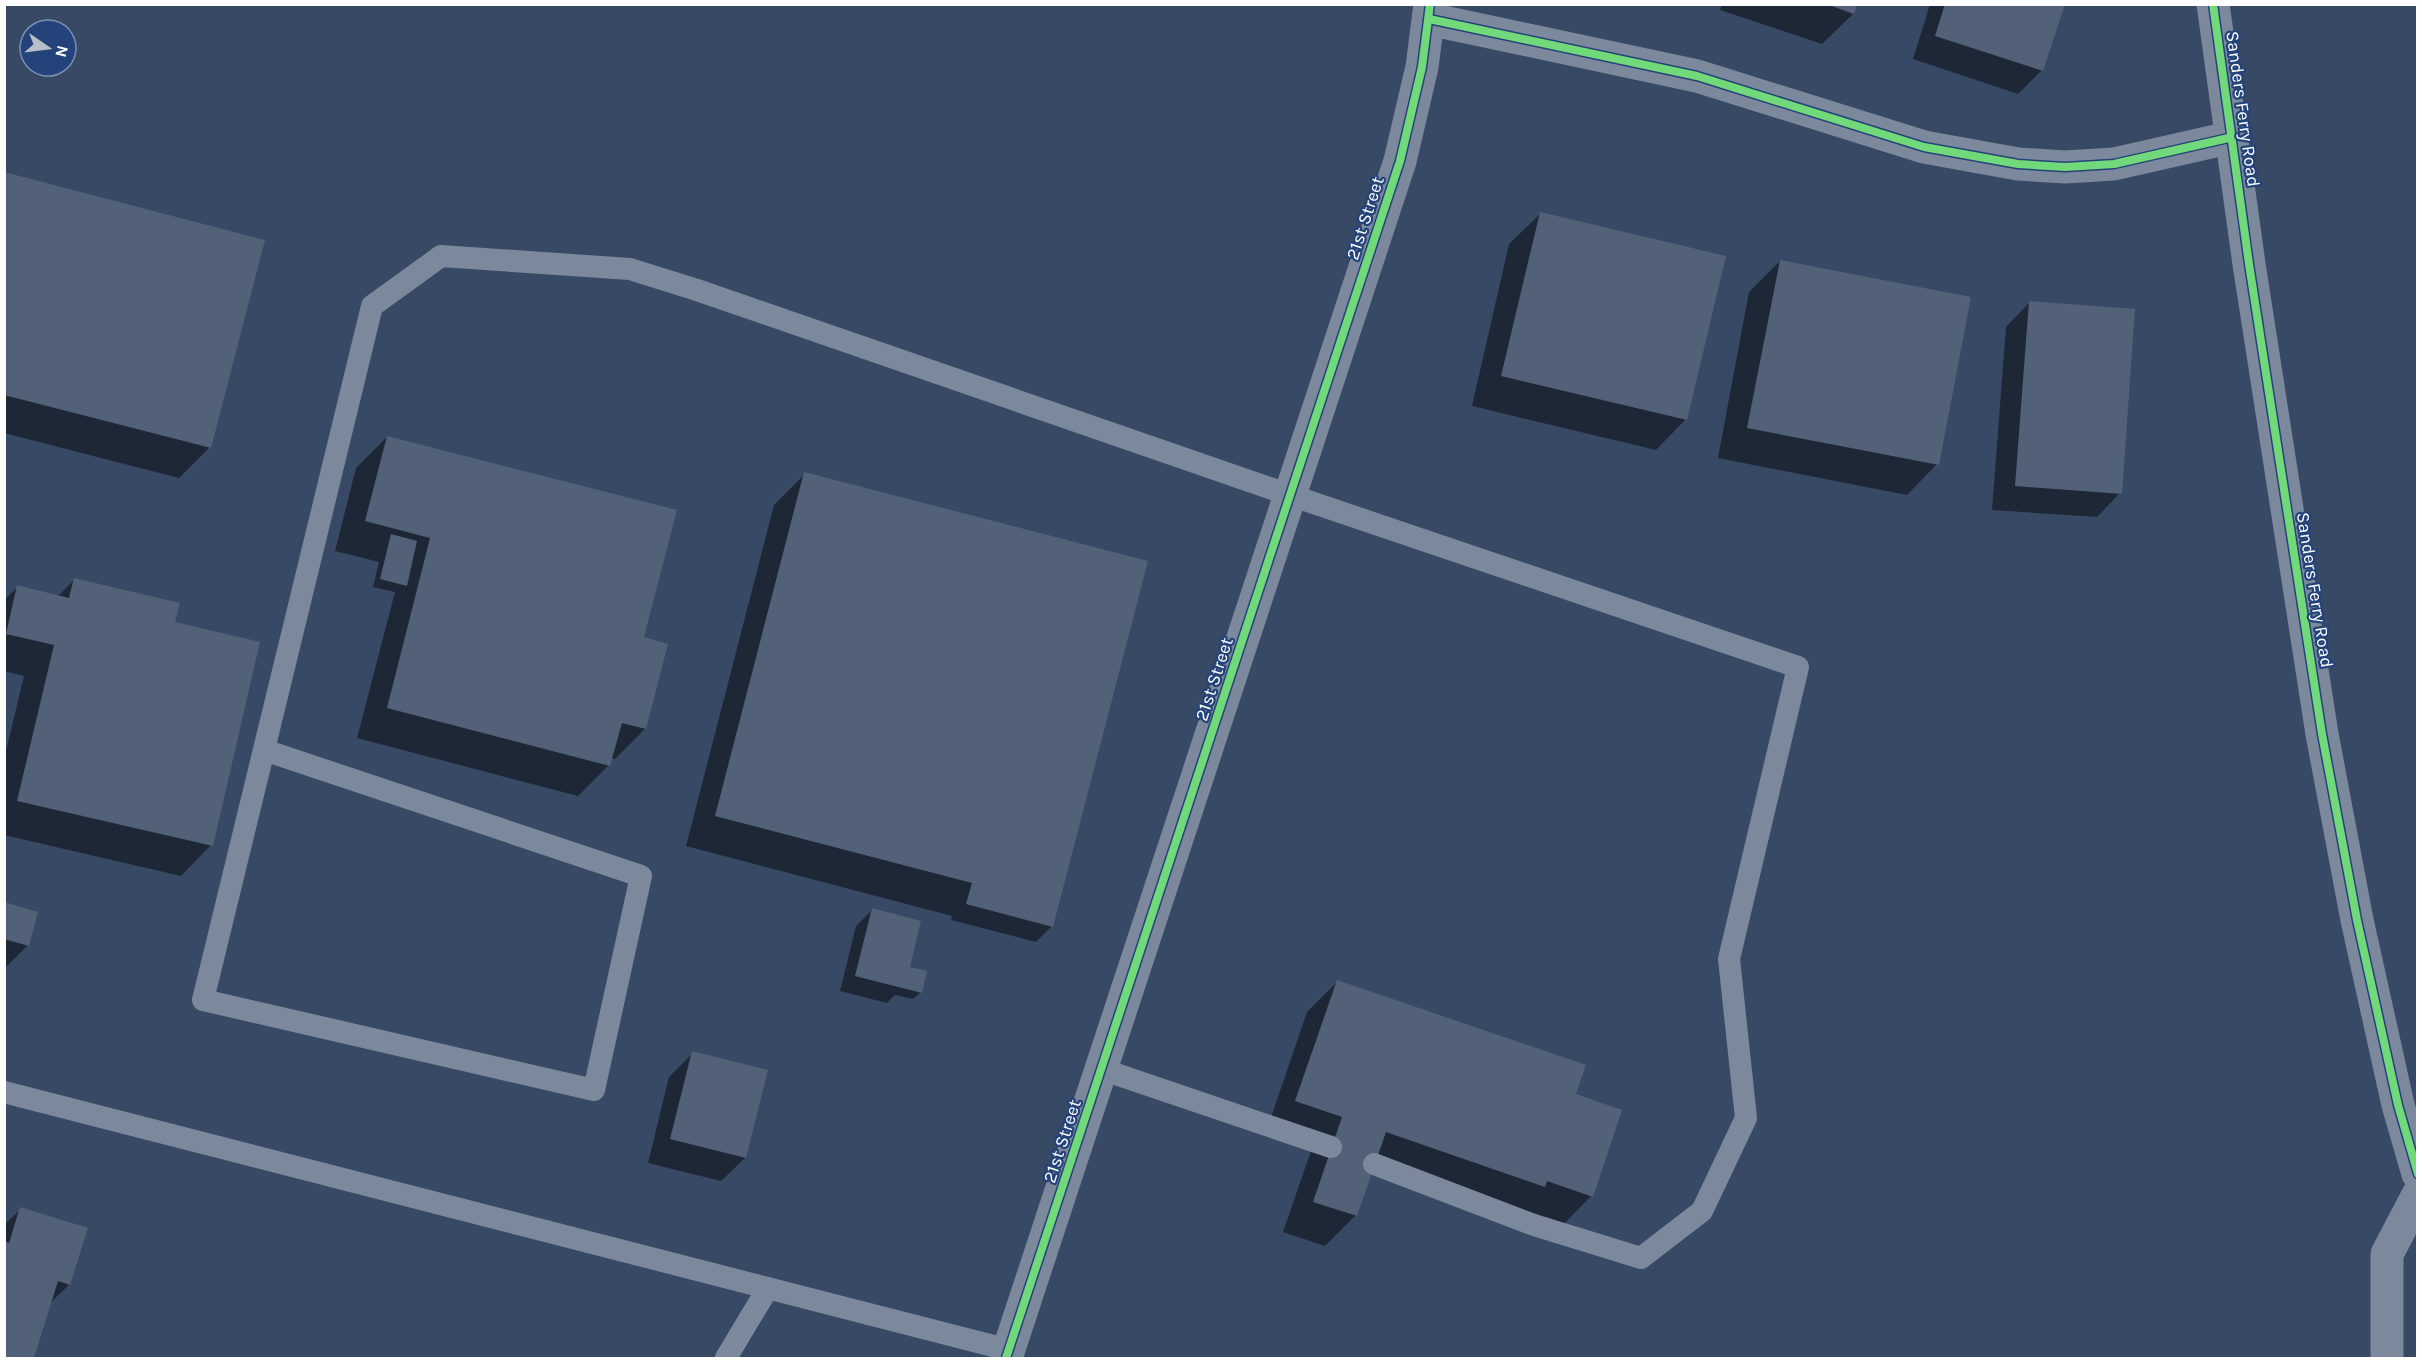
<svg xmlns="http://www.w3.org/2000/svg" width="2422" height="1363" viewBox="0 0 2422 1363" font-family="Karla,sans-serif">
  <style>
    .shadow { fill: #0007 }
    .building { fill: #526178 }
    .lines { fill: none; stroke-linecap: round; stroke-linejoin: round }
    .service { stroke: #7c899d; stroke-width: 22 }
    .minor { stroke: #7c899d; stroke-width: 33 }
    .tertiary { stroke: #7c899d; stroke-width: 33 }
    .cycleway-casing { stroke: #24437a; stroke-width: 11 }
    .cycleway { stroke: #71d979; stroke-width: 8 }
    .labels { text-anchor: middle; stroke-width: 4.5; stroke-linejoin: round; paint-order: stroke }
    .street-label { font-size: 18px; fill: #fff; stroke: #24437a }
  </style>
  <rect width="100%" height="100%" fill="#384966"/>
  <g class="shadow">
    <polygon points="1722,4 1856,4 1853,14 1822,44 1720,10"/>
    <polygon points="1930,4 2063,4 2042,70 2018,94 1913,59"/>
    <polygon points="4,173 264,241 209,448 179,478 4,433"/>
    <polygon points="1540,214 1686,419 1656,450 1472,406 1509,244"/>
    <polygon points="1780,261 1937,464 1907,495 1718,458 1749,292"/>
    <polygon points="2029,303 2120,493 2097,517 1992,510 2006,327"/>
    <polygon points="387,437 642,638 645,729 615,759 611,758 609,765 578,796 357,738 395,592 373,587 379,562 335,551 356,468"/>
    <polygon points="805,474 1052,926 1036,942 951,920 952,916 686,846 774,505"/>
    <polygon points="74,580 173,623 211,845 181,876 4,835 4,759 24,676 4,671 4,600 18,587 58,596"/>
    <polygon points="4,904 28,945 4,969"/>
    <polygon points="872,910 921,992 913,999 895,995 887,1003 840,991 856,926"/>
    <polygon points="1337,982 1574,1095 1591,1196 1561,1227 1372,1168 1355,1216 1325,1246 1283,1232 1312,1148 1266,1132 1307,1012"/>
    <polygon points="693,1053 745,1158 721,1181 648,1163 669,1077"/>
    <polygon points="21,1209 69,1285 49,1304 32,1358 4,1358 4,1225"/>
  </g>
  <g class="building">
    <polygon points="1826,4 1857,4 1854,14"/>
    <polygon points="1945,4 2065,4 2043,71 1935,36"/>
    <polygon points="4,172 265,240 211,448 4,395"/>
    <polygon points="1540,212 1726,256 1687,420 1501,376"/>
    <polygon points="1780,260 1971,297 1939,465 1747,428"/>
    <polygon points="2029,301 2135,309 2122,494 2015,486"/>
    <polygon points="387,436 677,510 644,637 668,644 646,729 622,723 610,766 387,708 430,538 365,521"/>
    <polygon points="804,472 1148,561 1053,927 966,904 972,883 715,816"/>
    <polygon points="391,534 417,541 407,586 380,579"/>
    <polygon points="74,578 180,603 175,622 260,642 213,846 17,801 54,645 6,634 17,585 69,598"/>
    <polygon points="4,902 38,912 29,946 4,939"/>
    <polygon points="872,908 921,921 910,967 927,971 922,993 855,976"/>
    <polygon points="1337,980 1586,1065 1576,1094 1622,1110 1593,1197 1547,1181 1545,1187 1386,1132 1357,1216 1313,1202 1342,1117 1295,1101"/>
    <polygon points="692,1051 768,1070 746,1158 670,1139"/>
    <polygon points="20,1207 88,1228 70,1285 58,1281 34,1358 4,1358 4,1241 9,1243"/>
  </g>
  <g class="lines">
    <g class="service">
      <polyline points="264,750 641,876 594,1090 203,1000 372,306 441,256 630,269 697,290 1290,495 1798,667 1729,959 1746,1118 1702,1211 1641,1258 1534,1225 1374,1164"/>
      <polyline points="1101,1069 1331,1147"/>
      <polyline points="4,1092 1009,1350"/>
      <polyline points="726,1358 768,1288"/>
    </g>
    <g class="minor">
      <polyline points="2213,4 2249,264 2322,734 2357,920 2398,1105 2418,1174"/>
      <polyline points="1429,19 1697,76 1924,147 2018,164 2065,167 2114,164 2233,137"/>
      <polyline points="2387,1358 2387,1254 2418,1195"/>
    </g>
    <polyline class="tertiary" points="1006,1358 1400,161 1422,67 1430,4"/>
    <defs>
      <g id="cycleway">
        <polyline points="2213,4 2249,264 2322,734 2357,920 2398,1105 2418,1174"/>
        <polyline points="1429,19 1697,76 1924,147 2018,164 2065,167 2114,164 2233,137"/>
        <polyline points="1006,1358 1400,161 1422,67 1430,4"/>
      </g>
    </defs>
    <use href="#cycleway" class="cycleway-casing"/>
    <use href="#cycleway" class="cycleway"/>
  </g>
  <g class="labels">
    <g class="street-label">
      <text transform="translate(2243 109) rotate(82)" y="6">Sanders Ferry Road</text>
      <text transform="translate(1365 218) rotate(-72)" y="6">21st Street</text>
      <text transform="translate(2315 590) rotate(81)" y="6">Sanders Ferry Road</text>
      <text transform="translate(1214 679) rotate(-72)" y="6">21st Street</text>
      <text transform="translate(1062 1141) rotate(-72)" y="6">21st Street</text>
    </g>
  </g>
  <rect width="2422" height="1363" fill="none" stroke="#ffffff" stroke-width="12"/>
  <g transform="translate(48 48) rotate(104)"><circle r="28" fill="#24437a" stroke="#7c8eaf" stroke-width="1.5"/>
  <path d="M0-4.5L10 22L0 15L-10 22Z" fill="#b9bfc9"/>
  <text y="-9" font-size="16" font-weight="bold" text-anchor="middle" fill="#ffffff">N</text>
  </g>
</svg>
